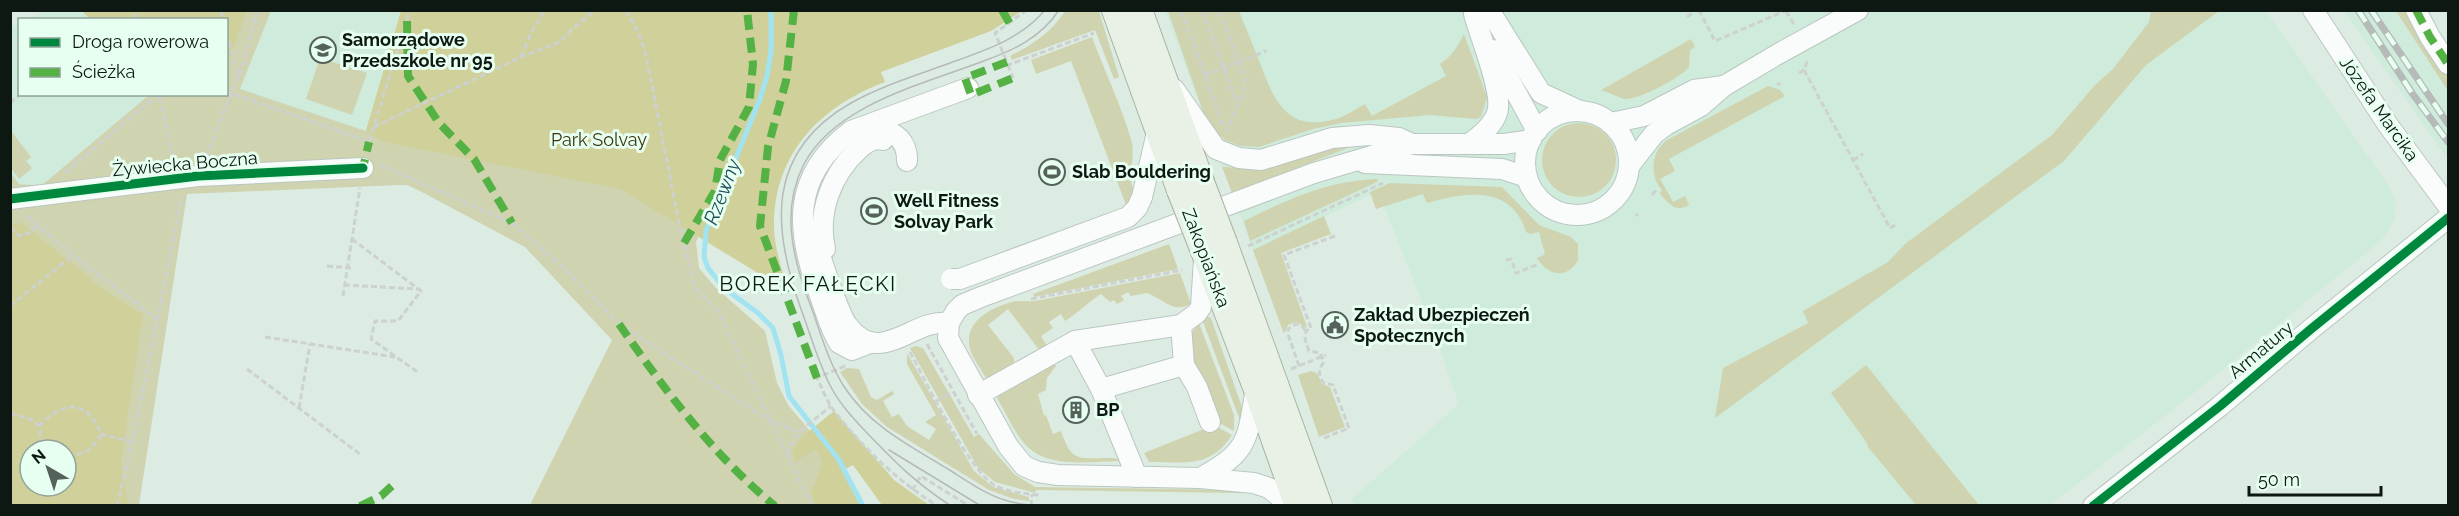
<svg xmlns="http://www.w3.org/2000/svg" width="2459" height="516" viewBox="0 0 2459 516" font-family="Raleway,sans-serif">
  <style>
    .built { fill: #cfebdc }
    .green { fill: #d0d3af; fill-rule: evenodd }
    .forest { fill: #cfd09a; fill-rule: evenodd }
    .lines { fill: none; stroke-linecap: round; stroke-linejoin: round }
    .stream { stroke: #a2e3f2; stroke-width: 5 }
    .minor-casing { stroke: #bac7c0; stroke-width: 22 }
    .major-casing { stroke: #a4b49f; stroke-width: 28 }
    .path { stroke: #cdd1cf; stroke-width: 3; stroke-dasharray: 6 3; stroke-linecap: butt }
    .minor { stroke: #fafcfb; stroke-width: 20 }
    .major { stroke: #e9f0e6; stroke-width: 26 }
    .tram { stroke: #b6bab8; stroke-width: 1.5 }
    .rail-casing { stroke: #b6bab8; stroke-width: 7 }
    .rail { stroke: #e7fff1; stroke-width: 4.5; stroke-dasharray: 14; stroke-linecap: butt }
    .minor-bridge-casing { stroke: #bac7c0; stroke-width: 22; stroke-linecap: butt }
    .major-bridge-casing { stroke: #a4b49f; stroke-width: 28; stroke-linecap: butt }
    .minor-bridge { stroke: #fafcfb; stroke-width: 20 }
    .major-bridge { stroke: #e9f0e6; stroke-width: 26 }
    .quiet { stroke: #54b144; stroke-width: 8; stroke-dasharray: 15 8; stroke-linecap: butt }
    .cycleway-casing { stroke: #e7fff1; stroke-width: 13 }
    .cycleway { stroke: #00873e; stroke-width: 9 }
    .labels { text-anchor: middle; stroke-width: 6; stroke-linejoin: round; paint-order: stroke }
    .poi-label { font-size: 18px; font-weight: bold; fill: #0d1812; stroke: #e7fff1; text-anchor: start }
    .street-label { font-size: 18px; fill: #0d1812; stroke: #e7fff1 }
    .park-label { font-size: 18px; fill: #3a350d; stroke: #e7fff1 }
    .water-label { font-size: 20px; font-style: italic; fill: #1c4e5c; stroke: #e7fff1 }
    .quarter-label { font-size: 21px; letter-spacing: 1.5px; fill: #0d1812; stroke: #e7fff1 }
  </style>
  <rect width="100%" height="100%" fill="#dcece3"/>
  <g class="built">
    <polygon points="48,10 82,11 90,19 28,20"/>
    <polygon points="271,11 401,11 366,131 240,89"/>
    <polygon points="1165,11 2266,11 2389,186 2396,204 2395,219 2381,241 2174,409 2050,505 1354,505 1351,500 1459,404 1429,319 1378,191 1253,250"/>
    <polygon points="2344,11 2396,11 2448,91 2448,159"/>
    <polygon points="19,24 20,94 149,95 41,186 18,184 11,173 10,28"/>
  </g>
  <g class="green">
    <path d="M82,11H271L240,89L366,131L401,11L715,200L696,242L699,268L715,287L765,331L777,383L788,405L817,439L860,505H530L612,340L525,247L420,191L407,185H400L187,194L139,505H11V173L19,184L41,186L149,95L226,94V20L90,19ZM30,450H66V486H30Z"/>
    <path d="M1065,11H1099L1119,77L1114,79L1095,30L1012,60L1010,56C1032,45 1052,32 1065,11Z"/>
    <path d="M1168,11H1239C1246,28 1253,46 1260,63C1274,101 1288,133 1336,119C1346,116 1356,109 1365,104L1372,116L1446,76L1440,64C1453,55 1458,46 1464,34L1487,97L1481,117L1476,119L1429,115L1341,123L1313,129L1259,147L1240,146L1225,140L1211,128L1203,112Z"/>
    <polygon points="2151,11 2219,11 2146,65 2064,161 1715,418 1723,368 1808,323 1803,311 1888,262 1905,244 2052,135 2095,85 2113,69 2149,22"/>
    <polygon points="2396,11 2411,11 2448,72 2448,91"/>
    <path d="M1092,37C1105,72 1122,107 1132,143C1135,156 1127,182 1134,189L1138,190L1128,210L1071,61L1036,74L1031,60Z"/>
    <path d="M1691,39L1695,47L1690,50L1689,67C1682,77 1637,101 1624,99C1617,97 1608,92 1601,90Z"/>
    <polygon points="320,58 367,73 352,115 306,99"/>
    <path d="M1768,86L1780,90L1785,96L1669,159L1675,171L1660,179L1673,202L1685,196L1689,205C1675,213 1670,204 1660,194L1662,190C1649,176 1651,151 1667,140Z"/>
    <circle cx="1579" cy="160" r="37"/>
    <polygon points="11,131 31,157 26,161 32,168 19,179 11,168"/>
    <polygon points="1320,146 1353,146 1232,193 1222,167 1253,168"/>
    <path d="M1378,179L1377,182L1250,241L1244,221C1289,199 1326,181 1378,179Z"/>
    <path d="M1390,183L1502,187L1539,225L1571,237L1578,244V260C1567,280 1548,276 1537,258L1545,254L1539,232L1530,234L1526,232C1512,184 1464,192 1427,203L1423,194L1376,209L1370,192Z"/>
    <polygon points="1324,216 1331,234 1281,253 1307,327 1307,328 1296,322 1288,325 1284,334 1253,250"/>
    <polygon points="1169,244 1178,269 1034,297 1033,294"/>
    <path d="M1180,273L1191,304C1173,314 1164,299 1147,293L1131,296L1128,292L1121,296L1124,300L1117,304L1114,300L1110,302L1101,294C1087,303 1079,312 1065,321L1061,314L1049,322L1053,328L1041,336L1047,346L1040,351L1008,309L988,325L1014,358V365L991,378H986C981,369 973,359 970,349C963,322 990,308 1012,302C1019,300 1028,302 1035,301Z"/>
    <polygon points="1206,316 1211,318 1244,413 1241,423 1202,319"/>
    <polygon points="1199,323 1234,415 1234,431 1219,423 1188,348 1191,334"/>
    <polygon points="916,346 923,348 974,437 979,434 1014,474 1035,487 1242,490 1240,493 1036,490 1035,493 995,482 978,468 910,348"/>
    <polygon points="907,353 974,471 993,487 1029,497 1029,501 1014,499 989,490 887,427 862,404 840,372 847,368 859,369 871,397 877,400 892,391 894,394 883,401 892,417 899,414 907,426 929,440 936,429 925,422 936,415 907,364"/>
    <path d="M1054,363L1056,366L1047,378L1046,390L1038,394L1044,416L1046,415L1053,434L1061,431C1072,463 1078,458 1109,458C1115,458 1118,458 1123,461C1092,461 1046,470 1024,443C1013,430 1006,413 997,398L1001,393Z"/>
    <polygon points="1866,365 1979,505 1916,505 1868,447 1867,443 1831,393"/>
    <polygon points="1311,371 1317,373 1322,384 1330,387 1345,427 1319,437 1298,375"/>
    <path d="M1214,425L1232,435C1210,469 1184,462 1149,462L1144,453Z"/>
  </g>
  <g class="forest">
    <polygon points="247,10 227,65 226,20 90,19 82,11"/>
    <path d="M401,11V10L1022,11L991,31L881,72L885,82C821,106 774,153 774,225C774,247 782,271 789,292L620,189L384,142L366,131Z"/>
    <path d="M21,223L83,272L97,285L143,315L121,461L128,505H11L10,224ZM30,450H66V486H30Z"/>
    <polygon points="834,411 894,480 929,505 882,505 853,465 842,471 860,505 816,505 811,493 823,462 816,449 796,461 792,452 803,436"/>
  </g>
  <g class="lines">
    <polyline class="stream" points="771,10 771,51 767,76 760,99 706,231 704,257 708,268 724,288 758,313 773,328 781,355 789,396 839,460 863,506"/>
    <defs>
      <g id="minor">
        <polyline points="1489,10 1541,93 1580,111"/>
        <polyline points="2313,10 2388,125 2448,206"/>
        <polyline points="2416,10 2430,37 2448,64"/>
        <polyline points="1493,50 1537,131"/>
        <polyline points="1174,89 1216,149 1239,158 1261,160 1332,138 1369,135 1399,138 1412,144"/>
        <circle cx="1577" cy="163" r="52"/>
        <polyline points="1611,123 1644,116 1694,90 1724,86"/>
        <path d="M863,134C885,123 908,136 907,161"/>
        <path d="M1469,144C1479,137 1493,125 1497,113C1504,94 1480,37 1474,14"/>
        <polyline points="1365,163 1502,169 1527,177"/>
        <polyline points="1629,166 1654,134 1666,125 1701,106 1724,86 1778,54 1858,10"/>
        <polyline points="1142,197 1158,128"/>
        <polyline points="10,199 198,176 363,168"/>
        <path d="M815,234C816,247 840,317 848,326C855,335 866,344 879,343C904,341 922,320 949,323"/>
        <path d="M825,249C817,213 831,175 858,150C865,143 873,137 883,140"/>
        <polyline points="1075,341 1101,389"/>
        <path d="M870,343L852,350L839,343C830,329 826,312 820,296C796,232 790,177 851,131L968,88"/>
        <polyline points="1184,365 1197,387 1210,422"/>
        <polyline points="978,395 1075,341 1181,325"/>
        <polyline points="1137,477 1101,389 1184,365 1181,325 1197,313 1201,307 1204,260"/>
        <path d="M1200,478C1250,452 1247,439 1256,388"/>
        <polyline points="1291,506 1269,488 1254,483 1200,478 1058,475 1038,472 1024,466 1008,446 948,338 949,323 956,311 962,305 981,297 1314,173 1412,144 1504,144 1531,140"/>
        <polyline points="2093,506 2220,406 2311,329 2448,218"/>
      </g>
      <g id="major">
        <polyline points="1115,10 1180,190"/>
        <polyline points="1139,10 1201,182"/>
        <polyline points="1224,243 1319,506"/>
        <polyline points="1204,251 1256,387 1298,506"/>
      </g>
    </defs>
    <use href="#minor" class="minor-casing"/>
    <use href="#major" class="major-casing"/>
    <g class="path">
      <polyline points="221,10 223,20"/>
      <polyline points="626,10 640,36 646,55 681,233 695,287 718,312 812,506"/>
      <polyline points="1027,10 995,33 1008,65 1094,33"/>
      <polyline points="1181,10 1223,125"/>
      <polyline points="1202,10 1238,105"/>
      <polyline points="1219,10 1245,79 1244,90 1226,132"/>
      <polyline points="1699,10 1715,41 1787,10"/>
      <polyline points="1786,11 1795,26"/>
      <polyline points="33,17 34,20"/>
      <polyline points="1687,17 1694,12"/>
      <polyline points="134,20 138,10"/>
      <polyline points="521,57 531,33 545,10"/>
      <polyline points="1008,65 1013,78"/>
      <polyline points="1804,70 1890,228 1895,225"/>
      <polyline points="1799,73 1804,70 1808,59"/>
      <polyline points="239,75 243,65 257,10"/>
      <polyline points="1205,75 1266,51"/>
      <polyline points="1777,85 1780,83"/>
      <polyline points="226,91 369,142 410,10"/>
      <polyline points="10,103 21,94"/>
      <polyline points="374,127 521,57 560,42 570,31 595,10"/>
      <polyline points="206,157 238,76 226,31"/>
      <polyline points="1853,160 1863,154"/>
      <polyline points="380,165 512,223 564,268 619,324 770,421 799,432"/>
      <polyline points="65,173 159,94 174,162"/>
      <polyline points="1652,195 1656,190"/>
      <polyline points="27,216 73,255 157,319"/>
      <polyline points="1636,216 1638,214"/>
      <polyline points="10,228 19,236 29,233 38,225"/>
      <polyline points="352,239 421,291 398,321 375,321 371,339 419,373"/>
      <polyline points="1248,246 1383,183"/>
      <polyline points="1506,260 1511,259 1516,273 1539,264"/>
      <polyline points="327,266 351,268"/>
      <polyline points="344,285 417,289"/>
      <polyline points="343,296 360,188"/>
      <polyline points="1031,299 1182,270"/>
      <polyline points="10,306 73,255"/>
      <polyline points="265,337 395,357"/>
      <polyline points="927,344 977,434"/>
      <path d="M910,352C926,382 969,470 994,485C1007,492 1026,494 1040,495"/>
      <path d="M845,366L817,378C822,388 826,399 832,408C860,445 898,482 938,506"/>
      <polyline points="1299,366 1288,334 1288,329 1296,324 1301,325 1306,331"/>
      <polyline points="247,369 361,455"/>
      <polyline points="1291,369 1326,355"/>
      <polyline points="937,401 952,392"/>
      <polyline points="299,408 310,344"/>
      <polyline points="10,413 30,419 39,426 41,438 54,450"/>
      <path d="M39,426C63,401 87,398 101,434C94,449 83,456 66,455"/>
      <polyline points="101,434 133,442"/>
      <path d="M1324,438L1349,428L1333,385L1324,383C1318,376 1318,370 1324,362L1320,353L1309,351L1305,339L1306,331L1311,328L1284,255L1335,236"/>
      <polyline points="786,454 799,432 831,406"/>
      <polyline points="912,490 921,476 969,506"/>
      <path d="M117,506C142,403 161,300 182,196"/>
      <polyline points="1031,506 1032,494"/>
    </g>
    <use href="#minor" class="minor"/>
    <use href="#major" class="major"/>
    <g class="tram">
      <path d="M1059,10C1041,38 1012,51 981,62C923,84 835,105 804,164C782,207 791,252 807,296C819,326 827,361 845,388C870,426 910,446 948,469C967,481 986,495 1008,501C1028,507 1050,505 1071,506"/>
      <polyline points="889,450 981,506"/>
      <path d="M951,506C916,483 898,465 869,435C856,421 842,407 832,389C819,365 811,336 801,309C772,228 765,152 851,103C881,86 915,76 947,64C983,51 1020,40 1045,10"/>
    </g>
    <defs>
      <g id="rail">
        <polyline points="2358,10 2412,93 2448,142"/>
        <polyline points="2371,10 2448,124"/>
      </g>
    </defs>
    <use href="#rail" class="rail-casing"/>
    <use href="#rail" class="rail"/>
    <defs>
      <polyline id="minor-bridge" points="951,279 960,279 1128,217 1137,208 1142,197"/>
      <g id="major-bridge">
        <polyline points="1201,182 1224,243"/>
        <polyline points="1180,190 1204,251"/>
      </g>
    </defs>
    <use href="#minor-bridge" class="minor-bridge-casing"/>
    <use href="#major-bridge" class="major-bridge-casing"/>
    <use href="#minor-bridge" class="minor-bridge"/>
    <use href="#major-bridge" class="major-bridge"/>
    <g class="quiet">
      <polyline points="794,10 786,81 768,147 760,226 817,378"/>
      <polyline points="1002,10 1010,24"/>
      <polyline points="2416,10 2430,37 2448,64"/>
      <polyline points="407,21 408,76 439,123 474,159 512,223"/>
      <polyline points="1007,62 965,78 971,95 1013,78 1015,83"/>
      <polyline points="357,168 363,168 369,142"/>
      <polyline points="684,243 715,191 720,160 749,107 753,64 747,10"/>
      <path d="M619,324C664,389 713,455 775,506"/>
      <polyline points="360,506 381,496 395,483"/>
    </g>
    <defs>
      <g id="cycleway">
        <polyline points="10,199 198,176 363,168"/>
        <polyline points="2093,506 2220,406 2311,329 2448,218"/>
      </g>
    </defs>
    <use href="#cycleway" class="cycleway-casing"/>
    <use href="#cycleway" class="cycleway"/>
  </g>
  <defs>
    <symbol id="school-ring" viewBox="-11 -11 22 22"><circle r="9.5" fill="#e7fff1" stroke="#55625b" stroke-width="1.5"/><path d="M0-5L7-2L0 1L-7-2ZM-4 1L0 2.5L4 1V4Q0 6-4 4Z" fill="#55625b"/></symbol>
    <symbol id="stadium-ring" viewBox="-11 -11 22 22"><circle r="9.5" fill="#e7fff1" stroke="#55625b" stroke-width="1.5"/><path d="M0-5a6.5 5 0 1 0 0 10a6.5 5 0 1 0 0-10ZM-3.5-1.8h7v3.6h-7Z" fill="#55625b"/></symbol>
    <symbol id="civic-ring" viewBox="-11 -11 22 22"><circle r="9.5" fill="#e7fff1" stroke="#55625b" stroke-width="1.5"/><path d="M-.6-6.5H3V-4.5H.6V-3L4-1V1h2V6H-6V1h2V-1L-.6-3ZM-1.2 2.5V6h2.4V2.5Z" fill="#55625b"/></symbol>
    <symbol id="building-ring" viewBox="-11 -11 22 22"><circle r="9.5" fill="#e7fff1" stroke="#55625b" stroke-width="1.5"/><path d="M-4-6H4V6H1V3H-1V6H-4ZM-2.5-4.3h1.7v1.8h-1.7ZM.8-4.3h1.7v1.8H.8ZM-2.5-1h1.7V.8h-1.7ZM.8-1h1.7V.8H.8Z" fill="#55625b"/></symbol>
  </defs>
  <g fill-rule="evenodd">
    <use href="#school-ring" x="308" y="35" width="30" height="30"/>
    <use href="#stadium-ring" x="1037" y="157" width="30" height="30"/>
    <use href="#stadium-ring" x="859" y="196" width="30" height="30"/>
    <use href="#civic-ring" x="1320" y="310" width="30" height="30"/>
    <use href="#building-ring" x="1061" y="395" width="30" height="30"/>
  </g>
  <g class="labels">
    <g class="poi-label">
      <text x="342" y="46">Samorządowe<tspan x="342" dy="21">Przedszkole nr 95</tspan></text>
      <text x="1072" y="178">Slab Bouldering</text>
      <text x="894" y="207">Well Fitness<tspan x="894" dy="21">Solvay Park</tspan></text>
      <text x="1354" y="321">Zakład Ubezpieczeń<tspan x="1354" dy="21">Społecznych</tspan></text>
      <text x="1096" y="416">BP</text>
    </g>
    <g class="street-label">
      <text transform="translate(2379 109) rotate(55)" y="6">Józefa Marcika</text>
      <text transform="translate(185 164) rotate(-5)" y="6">Żywiecka Boczna</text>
      <text transform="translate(1206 258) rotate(69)" y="6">Zakopiańska</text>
      <text transform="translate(2261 350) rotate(-40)" y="6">Armatury</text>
    </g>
    <g class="park-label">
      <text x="599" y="146">Park Solvay</text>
    </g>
    <g class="water-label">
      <text transform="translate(722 192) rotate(-69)" y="7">Rzewny</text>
    </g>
    <g class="quarter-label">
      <text x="808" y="291">BOREK FAŁĘCKI</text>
    </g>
  </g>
  <rect width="2459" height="516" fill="none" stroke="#0d1812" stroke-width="24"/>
  <rect x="18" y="18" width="210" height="78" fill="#e7fff1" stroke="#90a398" stroke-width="1.5"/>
  <rect x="30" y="38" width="30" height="9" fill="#00873e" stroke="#90a398" stroke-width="1.5"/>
  <text x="72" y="48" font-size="18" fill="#0d1812">Droga rowerowa</text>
  <rect x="30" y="68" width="30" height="9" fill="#54b144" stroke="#90a398" stroke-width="1.5"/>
  <text x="72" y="78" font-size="18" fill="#0d1812">Ścieżka</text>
  <g transform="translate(48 468) rotate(321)"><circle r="28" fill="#e7fff1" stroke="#90a398" stroke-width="1.5"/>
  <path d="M0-4.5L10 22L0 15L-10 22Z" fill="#55625b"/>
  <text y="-9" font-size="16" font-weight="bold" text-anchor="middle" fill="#0d1812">N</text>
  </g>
  <path d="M2249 486v9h132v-9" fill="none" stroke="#0d1812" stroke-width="3"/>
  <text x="2258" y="486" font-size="18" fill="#0d1812" stroke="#e7fff1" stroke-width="4.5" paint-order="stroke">50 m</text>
</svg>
